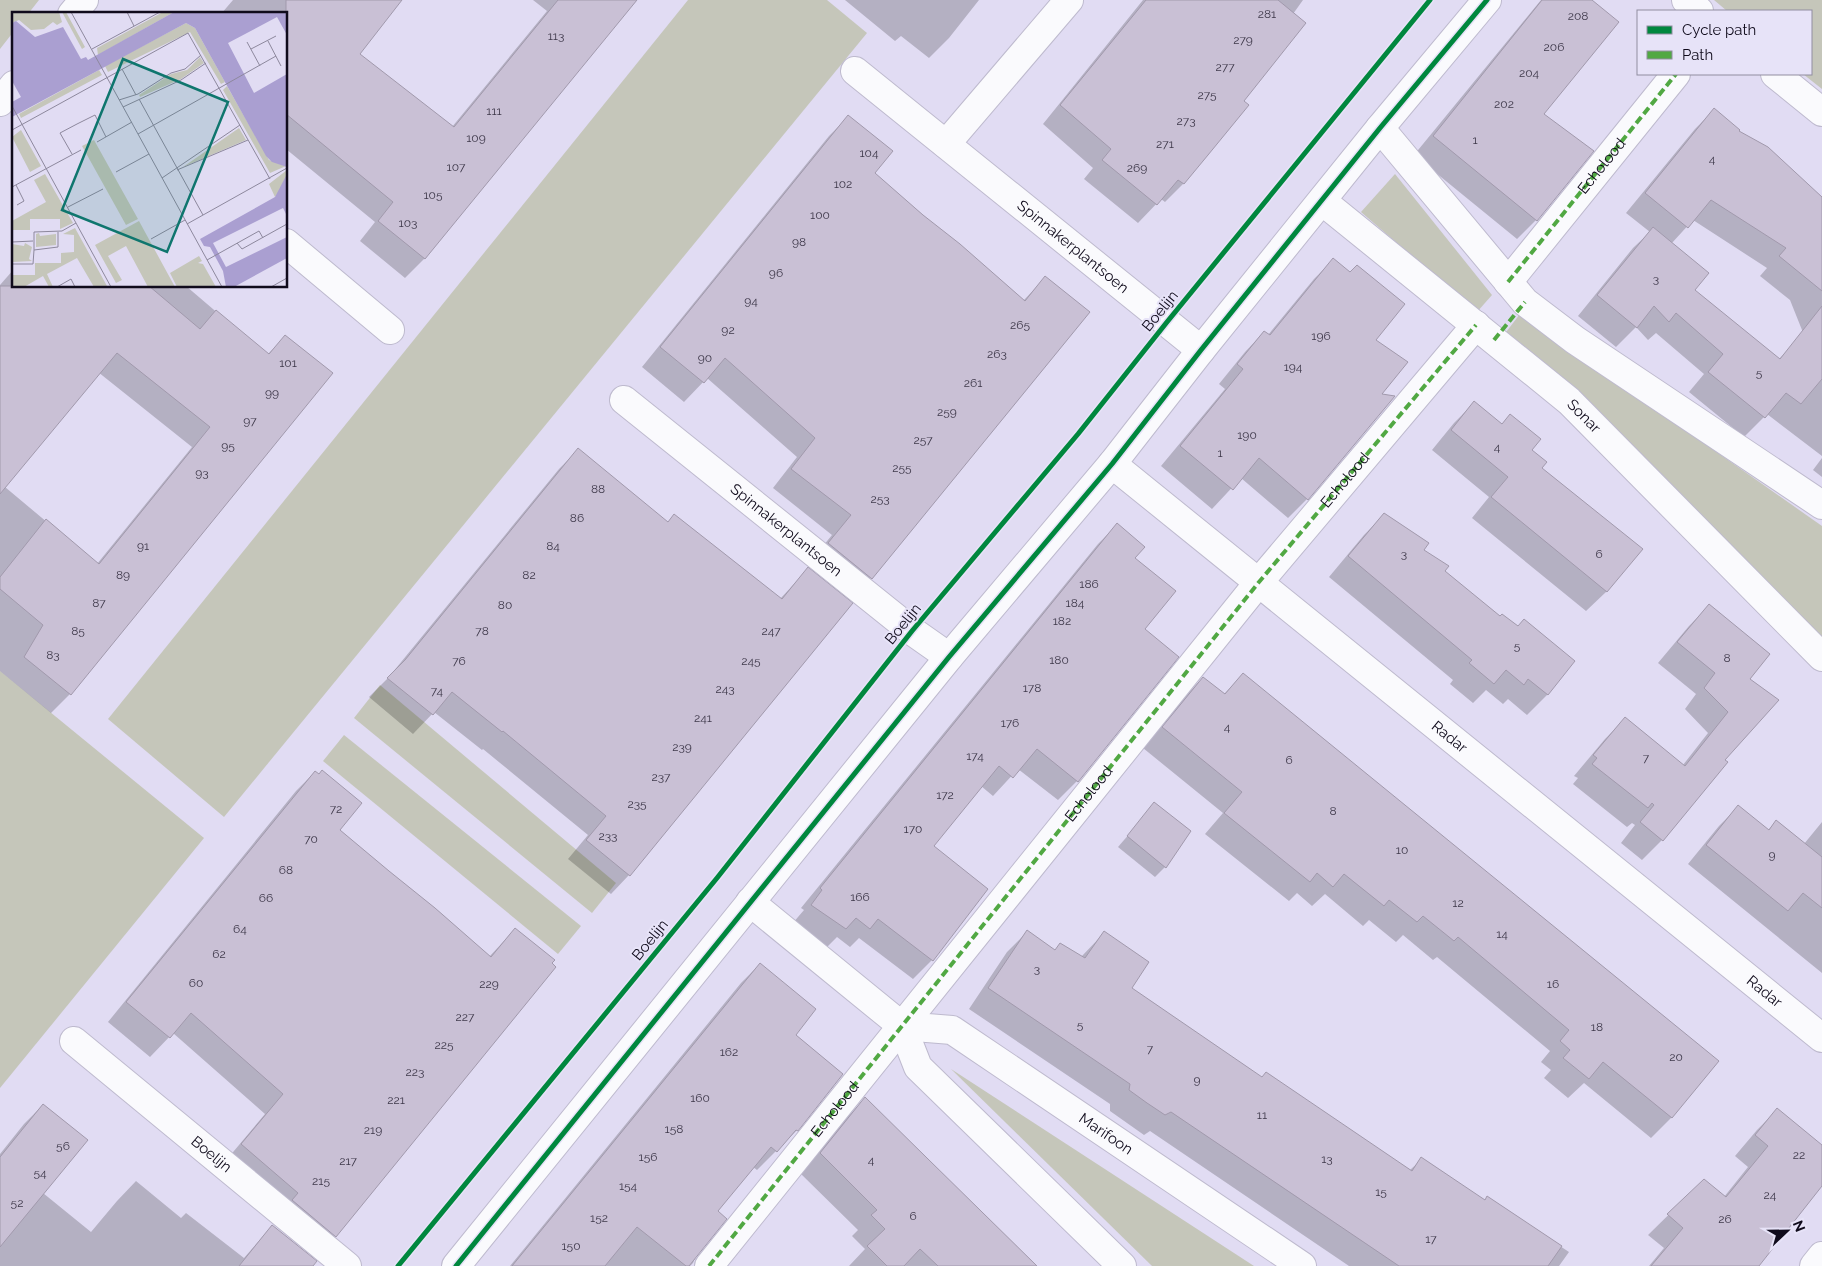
<svg xmlns="http://www.w3.org/2000/svg" width="1822" height="1266" viewBox="0 0 1822 1266" font-family="Raleway,sans-serif">
  <style>
    .green { fill: #c5c6ba }
    .shadow { fill: #0003; fill-rule: evenodd }
    .building { fill: #c9c0d5; stroke: #a199ac }
    .lines { fill: none; stroke-linecap: round; stroke-linejoin: round }
    .minor-casing { stroke: #bebace; stroke-width: 30 }
    .minor { stroke: #fafafd; stroke-width: 28 }
    .quiet { stroke: #51a843; stroke-width: 4; stroke-dasharray: 8 4; stroke-linecap: butt }
    .cycleway-casing { stroke: #e7e3f8; stroke-width: 8 }
    .cycleway { stroke: #00873e; stroke-width: 5 }
    .labels { text-anchor: middle; stroke-width: 4; stroke-linejoin: round; paint-order: stroke }
    .number-label { font-size: 12px; fill: #3e384a }
    .street-label { font-size: 15px; fill: #100b1c; stroke: #e7e3f8 }
    .inset-road { fill: none; stroke: #8d889d; stroke-width: 1 }
    .view { fill: #0f766e; fill-opacity: 0.15; stroke: #0f766e; stroke-width: 2.5 }
    .inset-edge { fill: none; stroke: #100b1c; stroke-width: 2.5 }
  </style>
  <rect width="100%" height="100%" fill="#e1dcf3"/>
  <g class="green">
    <polygon points="0,0 39,0 28,14 14,14 14,31 0,49"/>
    <polygon points="688,0 827,0 867,33 224,817 108,719"/>
    <polygon points="1714,0 1822,0 1822,89 1803,74 1811,74 1811,11 1727,11"/>
    <polygon points="1395,174 1492,295 1477,312 1361,212"/>
    <polygon points="1520,314 1822,526 1822,640 1503,336"/>
    <polygon points="0,671 204,838 0,1088"/>
    <polygon points="380,685 616,883 592,913 354,718"/>
    <polygon points="344,735 581,926 558,954 323,761"/>
    <polygon points="951,1069 1254,1266 1152,1266"/>
  </g>
  <g class="shadow">
    <polygon points="233,0 401,0 358,54 452,127 547,11 533,0 635,0 424,259 405,278 360,241 375,222 286,149 286,14 221,14"/>
    <polygon points="845,0 979,0 949,38 929,58 901,36 895,41"/>
    <polygon points="1143,0 1303,0 1293,14 1242,101 1207,154 1183,184 1165,202 1161,199 1138,223 1084,179 1093,168 1043,124"/>
    <polygon points="1541,0 1589,0 1543,114 1536,220 1517,239 1414,155"/>
    <polygon points="1714,110 1737,132 1822,199 1822,331 1808,345 1790,300 1760,276 1767,268 1693,220 1671,244 1693,290 1779,359 1792,346 1822,371 1820,378 1822,380 1822,456 1767,414 1744,437 1689,392 1704,374 1656,333 1648,340 1636,327 1616,347 1578,316 1633,248 1650,232 1626,213 1695,129"/>
    <polygon points="848,117 873,173 1023,301 1046,277 871,578 852,597 809,563 832,535 773,488 797,457 707,378 684,402 642,367 829,136"/>
    <polygon points="1333,260 1375,340 1307,499 1288,518 1241,478 1212,509 1161,466 1225,389 1219,384 1245,352 1264,332 1268,335 1314,279"/>
    <path d="M14,269V286H186L267,355L285,337L331,373L70,694L51,713L0,671V285ZM98,372L192,447L97,564L5,487Z"/>
    <polygon points="1474,403 1501,425 1510,415 1541,468 1641,550 1606,592 1586,611 1472,518 1489,497 1432,450 1454,423"/>
    <polygon points="578,450 668,523 780,599 808,569 629,875 611,894 568,859 588,835 483,749 482,750 434,712 413,734 369,697 388,678 559,469"/>
    <polygon points="1822,458 1822,477 1813,470"/>
    <polygon points="1384,515 1443,571 1500,618 1574,661 1547,695 1527,715 1508,699 1503,704 1486,690 1473,703 1450,684 1453,680 1329,577 1364,535"/>
    <polygon points="1117,525 1134,559 1143,629 1077,781 1058,800 1018,769 993,796 981,786 932,846 932,960 913,979 859,938 850,947 837,937 826,948 792,924 804,910 801,908 1098,544"/>
    <polygon points="1709,606 1749,679 1724,760 1662,840 1642,860 1621,843 1635,825 1632,823 1627,827 1573,784 1578,778 1574,776 1605,739 1625,719 1683,765 1708,733 1685,709 1696,694 1658,663 1689,626"/>
    <polygon points="1243,675 1717,1061 1671,1118 1651,1138 1584,1083 1568,1098 1544,1078 1551,1070 1541,1062 1550,1051 1437,957 1433,960 1403,935 1396,942 1369,920 1363,926 1325,894 1312,906 1297,893 1289,901 1205,834 1223,813 1143,748 1183,698 1203,678 1223,695"/>
    <polygon points="315,772 339,830 489,957 515,929 550,964 335,1236 316,1255 223,1164 265,1114 173,1033 150,1057 108,1022 296,791"/>
    <polygon points="1155,804 1165,867 1155,877 1118,847"/>
    <polygon points="1738,807 1768,830 1777,821 1804,844 1822,822 1822,973 1688,864 1719,826"/>
    <polygon points="1027,932 1054,951 1061,944 1081,957 1104,933 1130,989 1262,1078 1410,1170 1422,1159 1484,1201 1487,1198 1569,1252 1559,1266 1349,1266 1150,1131 1144,1135 1110,1111 1110,1104 969,1009 1007,952"/>
    <polygon points="760,964 794,1035 797,1130 757,1170 753,1167 716,1211 693,1263 690,1266 510,1266 741,983"/>
    <polygon points="865,1099 1036,1266 849,1266 865,1249 852,1236 858,1230 801,1174 845,1119"/>
    <polygon points="43,1105 43,1193 91,1232 117,1201 136,1181 181,1218 186,1213 244,1258 272,1226 311,1266 0,1266 0,1154 24,1124"/>
    <polygon points="1777,1110 1822,1147 1822,1184 1756,1266 1649,1266 1664,1248 1648,1235 1704,1180 1724,1197 1748,1167 1735,1156 1757,1130"/>
  </g>
  <g class="building">
    <polygon points="286,0 402,0 360,54 454,127 558,0 637,0 425,259 378,221 393,202 286,114"/>
    <polygon points="1146,0 1278,0 1306,23 1244,101 1249,105 1208,155 1184,184 1178,180 1157,205 1102,160 1111,149 1060,105"/>
    <polygon points="1542,0 1592,0 1619,22 1544,114 1594,151 1537,221 1433,136"/>
    <polygon points="1714,108 1740,130 1739,131 1768,147 1822,197 1822,291 1779,256 1786,248 1711,200 1688,228 1645,193"/>
    <polygon points="848,115 893,151 875,173 923,215 960,244 1025,301 1045,276 1090,312 872,579 828,543 851,515 791,469 815,438 725,358 704,383 660,347"/>
    <polygon points="1653,227 1709,273 1695,290 1780,359 1822,306 1822,379 1801,404 1786,393 1765,418 1708,372 1723,354 1676,313 1669,322 1654,306 1637,328 1597,295"/>
    <polygon points="1333,258 1350,272 1357,265 1405,304 1376,340 1408,362 1382,394 1395,396 1308,500 1259,458 1233,490 1180,446 1243,369 1237,364 1264,331 1270,335"/>
    <polygon points="0,286 149,286 200,329 216,310 269,354 285,335 333,373 71,695 24,657 43,625 0,589 0,577 46,519 99,564 210,427 117,353 0,494"/>
    <polygon points="1474,401 1502,424 1510,414 1541,439 1532,450 1547,462 1542,468 1643,549 1607,592 1491,497 1508,477 1451,430"/>
    <polygon points="578,448 668,522 674,514 782,599 808,567 853,603 630,876 586,840 606,816 503,731 502,732 452,692 433,715 387,678 405,660"/>
    <polygon points="1384,513 1429,543 1424,550 1449,566 1445,571 1500,616 1502,614 1518,626 1524,619 1575,661 1548,695 1528,679 1524,685 1506,670 1494,684 1469,663 1472,660 1348,556"/>
    <polygon points="1117,523 1145,547 1135,558 1176,591 1145,629 1179,657 1078,782 1037,749 1013,778 999,766 934,846 988,889 933,961 878,919 870,929 856,918 846,929 811,905 822,890 820,888"/>
    <polygon points="1709,604 1770,654 1750,679 1779,700 1725,760 1728,762 1663,841 1640,822 1654,805 1652,803 1648,808 1592,764 1597,758 1593,755 1625,717 1685,766 1728,712 1704,688 1715,673 1677,642"/>
    <polygon points="1243,673 1719,1061 1672,1118 1603,1062 1589,1079 1563,1058 1570,1050 1560,1041 1569,1030 1458,937 1454,941 1423,916 1417,922 1389,900 1384,906 1344,874 1333,887 1317,873 1310,882 1224,813 1242,792 1162,727 1203,677 1225,694"/>
    <polygon points="322,770 362,803 340,830 389,871 435,908 491,957 515,928 555,960 552,963 556,967 336,1237 292,1200 298,1193 241,1144 283,1094 191,1013 170,1038 126,1002 315,771 319,774"/>
    <polygon points="1154,802 1191,831 1166,868 1127,836"/>
    <polygon points="1738,805 1769,830 1776,820 1822,857 1822,908 1803,893 1788,911 1706,845"/>
    <polygon points="1027,930 1055,950 1060,943 1085,958 1104,931 1149,962 1132,988 1262,1077 1266,1072 1412,1171 1421,1157 1485,1200 1487,1196 1562,1246 1548,1266 1399,1266 1171,1112 1165,1115 1147,1103 1129,1090 1130,1084 988,988"/>
    <polygon points="760,963 816,1009 796,1035 843,1074 798,1131 796,1130 777,1152 771,1147 718,1211 727,1219 689,1266 686,1266 637,1227 605,1266 512,1266"/>
    <polygon points="865,1097 927,1158 1037,1266 938,1266 920,1249 904,1266 887,1266 867,1246 885,1229 871,1215 877,1210 820,1153"/>
    <polygon points="43,1104 88,1140 0,1247 0,1157"/>
    <polygon points="1777,1108 1822,1145 1822,1186 1759,1266 1651,1266 1683,1228 1667,1214 1704,1179 1726,1197 1768,1146 1755,1135"/>
    <polygon points="272,1225 317,1261 313,1266 239,1266"/>
  </g>
  <g class="lines">
    <defs>
      <g id="minor">
        <polyline points="1686,0 1699,11"/>
        <polyline points="72,14 84,0"/>
        <path id="s1" d="M855,71L1201,350"/>
        <polyline points="1775,74 1822,112"/>
        <polyline points="0,102 14,85"/>
        <polyline points="1380,128 1525,302 1575,340 1822,505"/>
        <polyline points="946,144 1069,0"/>
        <path id="s2" d="M1322,201L1569,401L1822,657"/>
        <polyline points="286,243 390,330"/>
        <path id="s3" d="M1508,282L1676,74"/>
        <path id="s4" d="M624,400L912,631L949,657"/>
        <path id="s5" d="M1112,464L1822,1038"/>
        <path id="s6" d="M750,902L902,1026L952,1030L1302,1266"/>
        <polyline points="902,1026 918,1067 1122,1266"/>
        <path id="s7" d="M74,1041L347,1266"/>
        <polyline points="456,1266 949,657 1112,464 1201,350 1380,128 1487,0"/>
        <path id="s8" d="M709,1266L1259,582L1476,325"/>
        <polyline points="1814,1266 1822,1256"/>
      </g>
    </defs>
    <use href="#minor" class="minor-casing"/>
    <use href="#minor" class="minor"/>
    <g class="quiet">
      <polyline points="1508,282 1676,74"/>
      <polyline points="1494,340 1525,302"/>
      <polyline points="709,1266 1259,582 1476,325"/>
    </g>
    <defs>
      <g id="cycleway">
        <polyline points="398,1266 717,878 912,631 1078,434 1167,322 1430,0"/>
        <polyline points="456,1266 949,657 1112,464 1201,350 1380,128 1487,0"/>
      </g>
    </defs>
    <use href="#cycleway" class="cycleway-casing"/>
    <use href="#cycleway" class="cycleway"/>
  </g>
  <g class="labels">
    <g class="number-label">
      <text x="1267" y="18">281</text>
      <text x="1578" y="20">208</text>
      <text x="556" y="40">113</text>
      <text x="1243" y="44">279</text>
      <text x="1554" y="51">206</text>
      <text x="1225" y="71">277</text>
      <text x="1529" y="77">204</text>
      <text x="1207" y="99">275</text>
      <text x="1504" y="108">202</text>
      <text x="494" y="115">111</text>
      <text x="1186" y="125">273</text>
      <text x="476" y="142">109</text>
      <text x="1475" y="144">1</text>
      <text x="1165" y="148">271</text>
      <text x="869" y="157">104</text>
      <text x="1712" y="163">4</text>
      <text x="456" y="171">107</text>
      <text x="1137" y="172">269</text>
      <text x="843" y="188">102</text>
      <text x="433" y="199">105</text>
      <text x="820" y="219">100</text>
      <text x="408" y="227">103</text>
      <text x="799" y="246">98</text>
      <text x="776" y="277">96</text>
      <text x="1656" y="283">3</text>
      <text x="751" y="305">94</text>
      <text x="1020" y="329">265</text>
      <text x="728" y="334">92</text>
      <text x="1321" y="340">196</text>
      <text x="997" y="358">263</text>
      <text x="705" y="362">90</text>
      <text x="288" y="367">101</text>
      <text x="1293" y="371">194</text>
      <text x="1759" y="377">5</text>
      <text x="973" y="387">261</text>
      <text x="272" y="397">99</text>
      <text x="947" y="416">259</text>
      <text x="250" y="425">97</text>
      <text x="1247" y="439">190</text>
      <text x="923" y="444">257</text>
      <text x="228" y="450">95</text>
      <text x="1497" y="451">4</text>
      <text x="1220" y="457">1</text>
      <text x="902" y="472">255</text>
      <text x="202" y="477">93</text>
      <text x="598" y="493">88</text>
      <text x="880" y="503">253</text>
      <text x="577" y="522">86</text>
      <text x="143" y="550">91</text>
      <text x="553" y="550">84</text>
      <text x="1404" y="558">3</text>
      <text x="1599" y="558">6</text>
      <text x="123" y="579">89</text>
      <text x="529" y="579">82</text>
      <text x="1089" y="588">186</text>
      <text x="99" y="607">87</text>
      <text x="1075" y="607">184</text>
      <text x="505" y="609">80</text>
      <text x="1062" y="625">182</text>
      <text x="78" y="635">85</text>
      <text x="482" y="635">78</text>
      <text x="771" y="635">247</text>
      <text x="1517" y="650">5</text>
      <text x="53" y="659">83</text>
      <text x="1727" y="662">8</text>
      <text x="1059" y="664">180</text>
      <text x="459" y="665">76</text>
      <text x="751" y="665">245</text>
      <text x="1032" y="692">178</text>
      <text x="725" y="693">243</text>
      <text x="437" y="695">74</text>
      <text x="703" y="722">241</text>
      <text x="1010" y="727">176</text>
      <text x="1227" y="731">4</text>
      <text x="682" y="751">239</text>
      <text x="975" y="760">174</text>
      <text x="1646" y="762">7</text>
      <text x="1289" y="764">6</text>
      <text x="661" y="781">237</text>
      <text x="945" y="799">172</text>
      <text x="637" y="808">235</text>
      <text x="336" y="813">72</text>
      <text x="1333" y="815">8</text>
      <text x="913" y="833">170</text>
      <text x="608" y="840">233</text>
      <text x="311" y="843">70</text>
      <text x="1402" y="854">10</text>
      <text x="1772" y="859">9</text>
      <text x="286" y="874">68</text>
      <text x="860" y="901">166</text>
      <text x="266" y="902">66</text>
      <text x="1458" y="907">12</text>
      <text x="240" y="933">64</text>
      <text x="1502" y="938">14</text>
      <text x="219" y="958">62</text>
      <text x="1037" y="973">3</text>
      <text x="196" y="987">60</text>
      <text x="489" y="988">229</text>
      <text x="1553" y="988">16</text>
      <text x="465" y="1021">227</text>
      <text x="1080" y="1029">5</text>
      <text x="1597" y="1031">18</text>
      <text x="444" y="1049">225</text>
      <text x="1150" y="1053">7</text>
      <text x="729" y="1056">162</text>
      <text x="1676" y="1061">20</text>
      <text x="415" y="1076">223</text>
      <text x="1197" y="1084">9</text>
      <text x="700" y="1102">160</text>
      <text x="396" y="1104">221</text>
      <text x="1262" y="1119">11</text>
      <text x="674" y="1133">158</text>
      <text x="373" y="1134">219</text>
      <text x="63" y="1150">56</text>
      <text x="1799" y="1159">22</text>
      <text x="648" y="1161">156</text>
      <text x="1327" y="1163">13</text>
      <text x="871" y="1164">4</text>
      <text x="348" y="1165">217</text>
      <text x="40" y="1177">54</text>
      <text x="321" y="1185">215</text>
      <text x="628" y="1190">154</text>
      <text x="1381" y="1196">15</text>
      <text x="1770" y="1199">24</text>
      <text x="17" y="1207">52</text>
      <text x="913" y="1220">6</text>
      <text x="599" y="1222">152</text>
      <text x="1725" y="1223">26</text>
      <text x="1431" y="1243">17</text>
      <text x="571" y="1250">150</text>
    </g>
    <g class="street-label">
      <text dy="5" stroke="none"><textPath href="#s3" startOffset="149">Echolood</textPath></text>
      <text dy="5" stroke="none"><textPath href="#s1" startOffset="280">Spinnakerplantsoen</textPath></text>
      <text transform="translate(1160 311) rotate(-51)" y="5">Boelijn</text>
      <text dy="5" stroke="none"><textPath href="#s2" startOffset="339">Sonar</textPath></text>
      <text dy="5" stroke="none"><textPath href="#s8" startOffset="1011">Echolood</textPath></text>
      <text dy="5" stroke="none"><textPath href="#s4" startOffset="208">Spinnakerplantsoen</textPath></text>
      <text transform="translate(903 624) rotate(-51)" y="5">Boelijn</text>
      <text dy="5" stroke="none"><textPath href="#s5" startOffset="434">Radar</textPath></text>
      <text dy="5" stroke="none"><textPath href="#s8" startOffset="606">Echolood</textPath></text>
      <text transform="translate(650 940) rotate(-51)" y="5">Boelijn</text>
      <text dy="5" stroke="none"><textPath href="#s5" startOffset="839">Radar</textPath></text>
      <text dy="5" stroke="none"><textPath href="#s8" startOffset="201">Echolood</textPath></text>
      <text dy="5" stroke="none"><textPath href="#s6" startOffset="432">Marifoon</textPath></text>
      <text dy="5" stroke="none"><textPath href="#s7" startOffset="178">Boelijn</textPath></text>
    </g>
  </g>
  <g transform="translate(12 12)">
    <rect width="275" height="275" fill="#e1dcf3"/>
    <path d="M0,0H47L50,10L45,13L41,10L32,17L19,18L7,8L0,11ZM50,0H54L73,35L70,37ZM151,0H162L86,43L85,36ZM174,11L183,16L213,70L209,72L178,20L96,60L93,54ZM188,45L192,51L169,67L128,85L127,83L159,62L175,58ZM87,58L90,63L9,106L7,102ZM215,74L257,148L274,154L258,161L211,78ZM227,116L234,128L171,155ZM9,118L29,154L18,160L0,125ZM82,128L126,207L114,213L70,134ZM275,158L273,172L263,185L257,172ZM33,162L61,211L48,217V207H18V218H0V209L34,190L22,168ZM127,209L163,275H136L114,234L96,244L110,268L104,271L83,233ZM63,216L95,274L82,275L65,246L35,262L41,275H37L31,264L12,275H0V263H23V251H49V241L62,240V223L51,222ZM27,221L28,224L44,222V233L24,235V222ZM13,231L20,235L17,247L20,249L0,250V232L12,234ZM187,244L190,249L186,251L191,252L204,275H165L158,261Z" fill="#c5c6ba"/>
    <path d="M162,0H275V23L265,5L216,31L242,81L275,62V155L260,150L254,144L183,16L174,11L0,105V90L9,85L0,69V11L4,9L23,25L51,15L69,47L74,45L76,48ZM275,162V204L271,196L201,231L214,255L275,225V246L222,275H214L211,259L198,235L192,234L188,227L263,185Z" fill="#aa9fd1"/>
    <path class="inset-road" d="M59,0L210,275M115,0L122,14M256,29L269,54M235,30L248,54M80,37L148,0M239,37L264,24M110,57L124,83M127,87L191,203M107,88L126,82L159,61L173,57L189,43M0,94L99,275M111,95L169,68L194,51M0,118L176,21L258,167M126,122L264,44M85,130L120,110M60,142L48,121L65,112L83,103L94,125M165,158L236,128M104,160L137,142M150,166L228,113M4,173L12,189L5,193M0,175L69,138M56,195L91,177M175,212L275,156M46,220V235L22,238V220L50,219L64,211M139,227L173,208M0,230L21,229M225,231L230,237L275,212M195,248L247,219L251,226M0,252H21L22,238M45,275L59,267L63,275M259,275L275,266"/>
    <path class="view" d="M111,47L216,90L155,240L50,198Z"/>
    <rect width="275" height="275" class="inset-edge"/>
  </g>
  <rect x="1637" y="10" width="175" height="65" fill="#e7e3f8" stroke="#918da0"/>
  <rect x="1647" y="26" width="25" height="8" fill="#00873e" stroke="#918da0"/>
  <text x="1682" y="35" font-size="15" fill="#100b1c">Cycle path</text>
  <rect x="1647" y="51" width="25" height="8" fill="#51a843" stroke="#918da0"/>
  <text x="1682" y="60" font-size="15" fill="#100b1c">Path</text>
  <g transform="translate(1787 1231) rotate(68)" stroke="#e7e3f8" stroke-width="4" paint-order="stroke">
  <path d="M0-4L9 19L0 12L-9 19Z" fill="#100b1c"/>
  <text y="-8" font-size="14" font-weight="bold" text-anchor="middle" fill="#100b1c">N</text>
  </g>
</svg>
